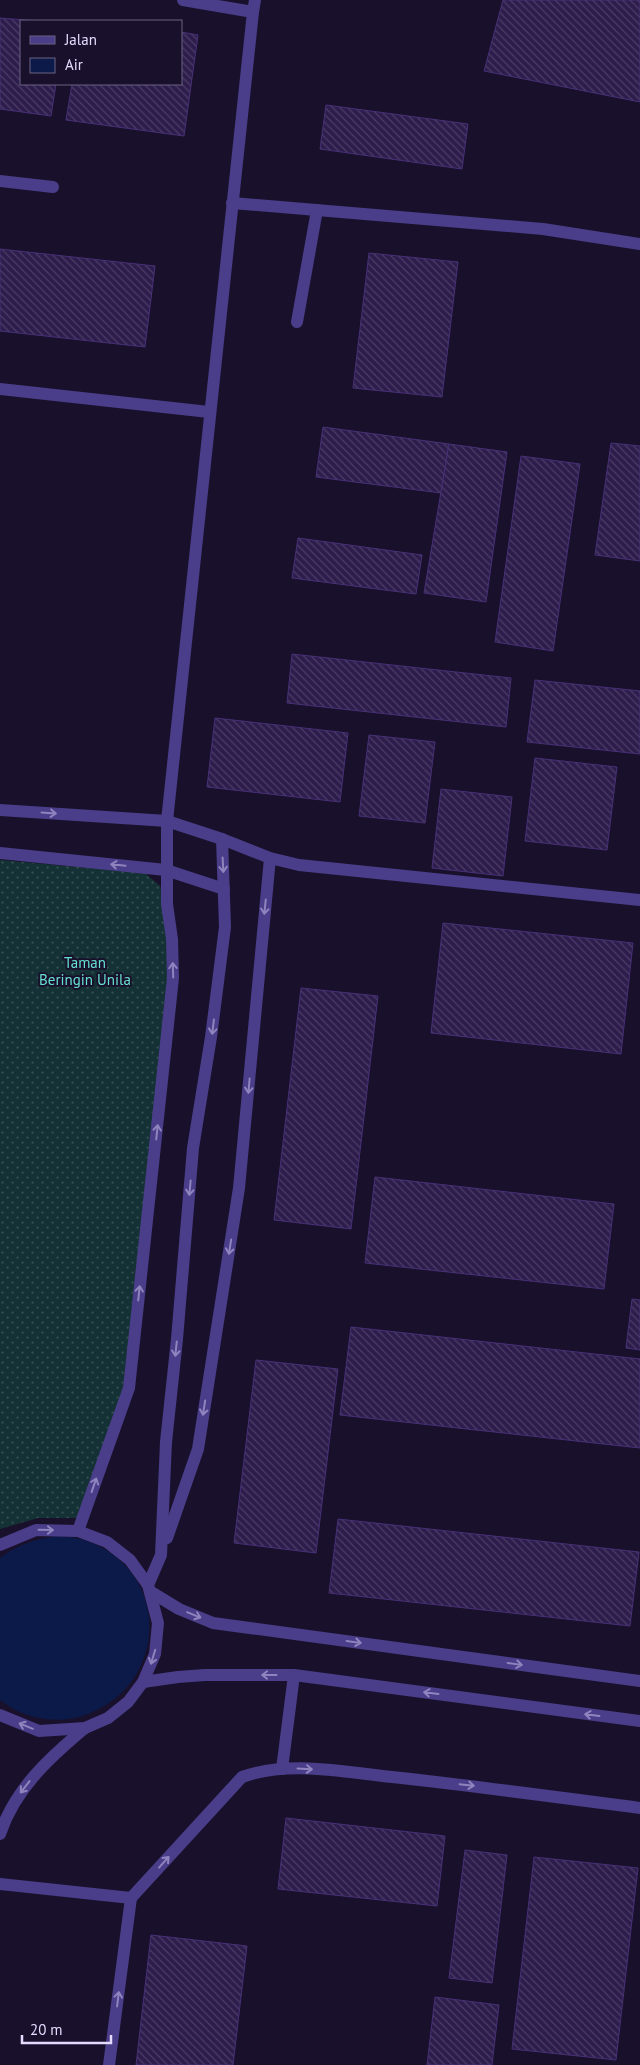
<svg xmlns="http://www.w3.org/2000/svg" width="640" height="2065" viewBox="0 0 640 2065" font-family="'PT Sans',sans-serif">
  <style>
    .grass { fill: url(#grass-dots) }
    .water { fill: #0c1a4a }
    .building { fill: url(#building-back-hatch); stroke: #473077 }
    .lines { fill: none; stroke-linecap: round; stroke-linejoin: round }
    .service { stroke: #4a3d89; stroke-width: 12 }
    .minor { stroke: #4a3d89; stroke-width: 12 }
    .tertiary { stroke: #4a3d89; stroke-width: 12 }
    .oneway { stroke: #8f84be }
    .labels { text-anchor: middle; stroke-width: 4; stroke-linejoin: round; paint-order: stroke }
    .park-label { font-size: 15px; fill: #66e0d2; stroke: #19112b }
  </style>
  <defs>
    <pattern id="grass-dots" width="8" height="8" patternUnits="userSpaceOnUse" patternTransform="scale(1.25)"><rect width="8" height="8" fill="#143235"/><path d="M2 2h.1M6 6h.1" fill="none" stroke="#364f53" stroke-width="1.8" stroke-linecap="round"/></pattern>
    <pattern id="building-back-hatch" width="6" height="6" patternUnits="userSpaceOnUse" patternTransform="scale(1.25)"><rect width="6" height="6" fill="#2d1d4c"/><path d="M-1 5l2 2M0 0l6 6M5-1l2 2" fill="none" stroke="#4b3d67"/></pattern>
  </defs>
  <rect width="100%" height="100%" fill="#19112b"/>
  <polygon class="grass" points="0,860 145,873 160,886 166,905 171,980 127,1384 79,1518 38,1518 0,1529"/>
  <path class="water" d="M58,1536C66,1537 76,1537 84,1540C174,1569 170,1691 79,1717C61,1722 37,1720 20,1712C13,1709 6,1704 0,1700V1558C18,1544 36,1539 58,1536Z"/>
  <g class="building">
    <polygon points="503,0 640,0 640,102 484,71"/>
    <polygon points="0,18 37,21 21,21 21,84 56,84 51,116 0,109"/>
    <polygon points="181,32 198,35 184,136 66,120 72,84 181,84"/>
    <polygon points="326,105 468,124 462,169 320,149"/>
    <polygon points="0,249 155,266 145,347 0,331"/>
    <polygon points="369,253 458,262 442,397 353,388"/>
    <polygon points="323,427 449,444 441,493 316,477"/>
    <polygon points="611,443 640,446 640,561 595,555"/>
    <polygon points="449,444 507,452 486,602 424,593"/>
    <polygon points="521,456 580,464 553,651 495,642"/>
    <polygon points="298,538 422,555 416,594 292,578"/>
    <polygon points="292,654 511,678 506,727 287,703"/>
    <polygon points="535,680 640,691 640,754 527,742"/>
    <polygon points="215,718 348,733 340,802 207,787"/>
    <polygon points="369,735 435,742 425,823 359,816"/>
    <polygon points="535,758 617,767 607,850 525,841"/>
    <polygon points="441,789 512,797 503,876 432,868"/>
    <polygon points="443,923 633,943 621,1054 431,1033"/>
    <polygon points="301,988 378,996 351,1229 274,1220"/>
    <polygon points="375,1177 614,1204 604,1289 365,1263"/>
    <polygon points="632,1299 640,1300 640,1350 626,1348"/>
    <polygon points="351,1327 640,1359 640,1448 340,1415"/>
    <polygon points="256,1360 338,1369 316,1553 234,1543"/>
    <polygon points="338,1519 639,1552 630,1626 329,1593"/>
    <polygon points="286,1818 445,1836 437,1906 278,1889"/>
    <polygon points="465,1850 507,1855 492,1983 449,1978"/>
    <polygon points="534,1857 638,1868 616,2060 512,2049"/>
    <polygon points="151,1935 247,1946 233,2065 136,2065"/>
    <polygon points="435,1997 499,2005 492,2065 427,2065"/>
  </g>
  <g class="lines">
    <g class="service">
      <polyline points="0,181 53,187"/>
      <polyline points="232,203 543,229 640,244"/>
      <polyline points="297,322 317,210"/>
      <polyline points="0,389 209,412"/>
      <polyline points="0,810 167,821 222,839 225,927 211,1037 193,1148 177,1339 166,1442 161,1555 148,1585"/>
      <polyline points="222,839 270,858 299,865 640,900"/>
      <polyline points="0,853 166,870 224,889"/>
      <polyline points="78,1531 129,1388 173,978 172,939 167,904 167,821 253,12"/>
      <polyline points="167,1538 198,1449 239,1188 270,858"/>
      <polyline points="0,1545 36,1530 78,1531 107,1542 130,1560 148,1585 158,1623 155,1654 143,1682 128,1702 108,1718 85,1728 39,1731 0,1715"/>
      <polyline points="151,1592 179,1609 213,1623 640,1681"/>
      <polyline points="143,1682 178,1677 205,1675 294,1675 640,1721"/>
      <polyline points="282,1769 294,1675"/>
      <polyline points="0,1884 131,1898"/>
      <path d="M109,2065L131,1898L242,1777C289,1760 343,1772 392,1777C475,1786 557,1797 640,1808"/>
    </g>
    <polyline class="minor" points="183,0 253,12 255,0"/>
    <path class="tertiary" d="M0,1834C15,1789 49,1758 85,1728"/>
  </g>
  <defs><path id="oneway-shaft" d="M-6 0H5M1.5-3L5.5 0L1.5 3" fill="none" stroke-width="1.6" stroke-linecap="round" stroke-linejoin="round" transform="scale(1.25)"/></defs>
  <g class="oneway">
    <use href="#oneway-shaft" transform="translate(49 813) rotate(4)"/>
    <use href="#oneway-shaft" transform="translate(118 865) rotate(-174)"/>
    <use href="#oneway-shaft" transform="translate(223 865) rotate(87)"/>
    <use href="#oneway-shaft" transform="translate(265 907) rotate(96)"/>
    <use href="#oneway-shaft" transform="translate(173 970) rotate(-92)"/>
    <use href="#oneway-shaft" transform="translate(213 1027) rotate(97)"/>
    <use href="#oneway-shaft" transform="translate(249 1086) rotate(95)"/>
    <use href="#oneway-shaft" transform="translate(157 1132) rotate(-84)"/>
    <use href="#oneway-shaft" transform="translate(190 1188) rotate(95)"/>
    <use href="#oneway-shaft" transform="translate(230 1247) rotate(99)"/>
    <use href="#oneway-shaft" transform="translate(139 1293) rotate(-84)"/>
    <use href="#oneway-shaft" transform="translate(176 1349) rotate(96)"/>
    <use href="#oneway-shaft" transform="translate(204 1408) rotate(99)"/>
    <use href="#oneway-shaft" transform="translate(94 1485) rotate(-71)"/>
    <use href="#oneway-shaft" transform="translate(46 1530) rotate(1)"/>
    <use href="#oneway-shaft" transform="translate(194 1615) rotate(22)"/>
    <use href="#oneway-shaft" transform="translate(354 1642) rotate(8)"/>
    <use href="#oneway-shaft" transform="translate(153 1657) rotate(107)"/>
    <use href="#oneway-shaft" transform="translate(515 1664) rotate(8)"/>
    <use href="#oneway-shaft" transform="translate(269 1675) rotate(-180)"/>
    <use href="#oneway-shaft" transform="translate(431 1693) rotate(-173)"/>
    <use href="#oneway-shaft" transform="translate(592 1715) rotate(-173)"/>
    <use href="#oneway-shaft" transform="translate(26 1726) rotate(-158)"/>
    <use href="#oneway-shaft" transform="translate(305 1769) rotate(3)"/>
    <use href="#oneway-shaft" transform="translate(467 1785) rotate(6)"/>
    <use href="#oneway-shaft" transform="translate(25 1787) rotate(128)"/>
    <use href="#oneway-shaft" transform="translate(164 1862) rotate(-48)"/>
    <use href="#oneway-shaft" transform="translate(118 1999) rotate(-83)"/>
  </g>
  <g class="labels">
    <g class="park-label">
      <text x="85" y="968">Taman<tspan x="85" dy="17">Beringin Unila</tspan></text>
    </g>
  </g>
  <rect x="20" y="20" width="162" height="65" fill="#19112b" stroke="#6a6280"/>
  <rect x="30" y="36" width="25" height="8" fill="#4a3d89" stroke="#6a6280"/>
  <text x="65" y="45" font-size="15" fill="#e4dbff">Jalan</text>
  <rect x="30" y="58" width="25" height="15" fill="#0c1a4a" stroke="#6a6280"/>
  <text x="65" y="70" font-size="15" fill="#e4dbff">Air</text>
  <path d="M22 2035v8h89v-8" fill="none" stroke="#e4dbff" stroke-width="2.5"/>
  <text x="30" y="2035" font-size="15" fill="#e4dbff" stroke="#19112b" stroke-width="4" paint-order="stroke">20 m</text>
</svg>
